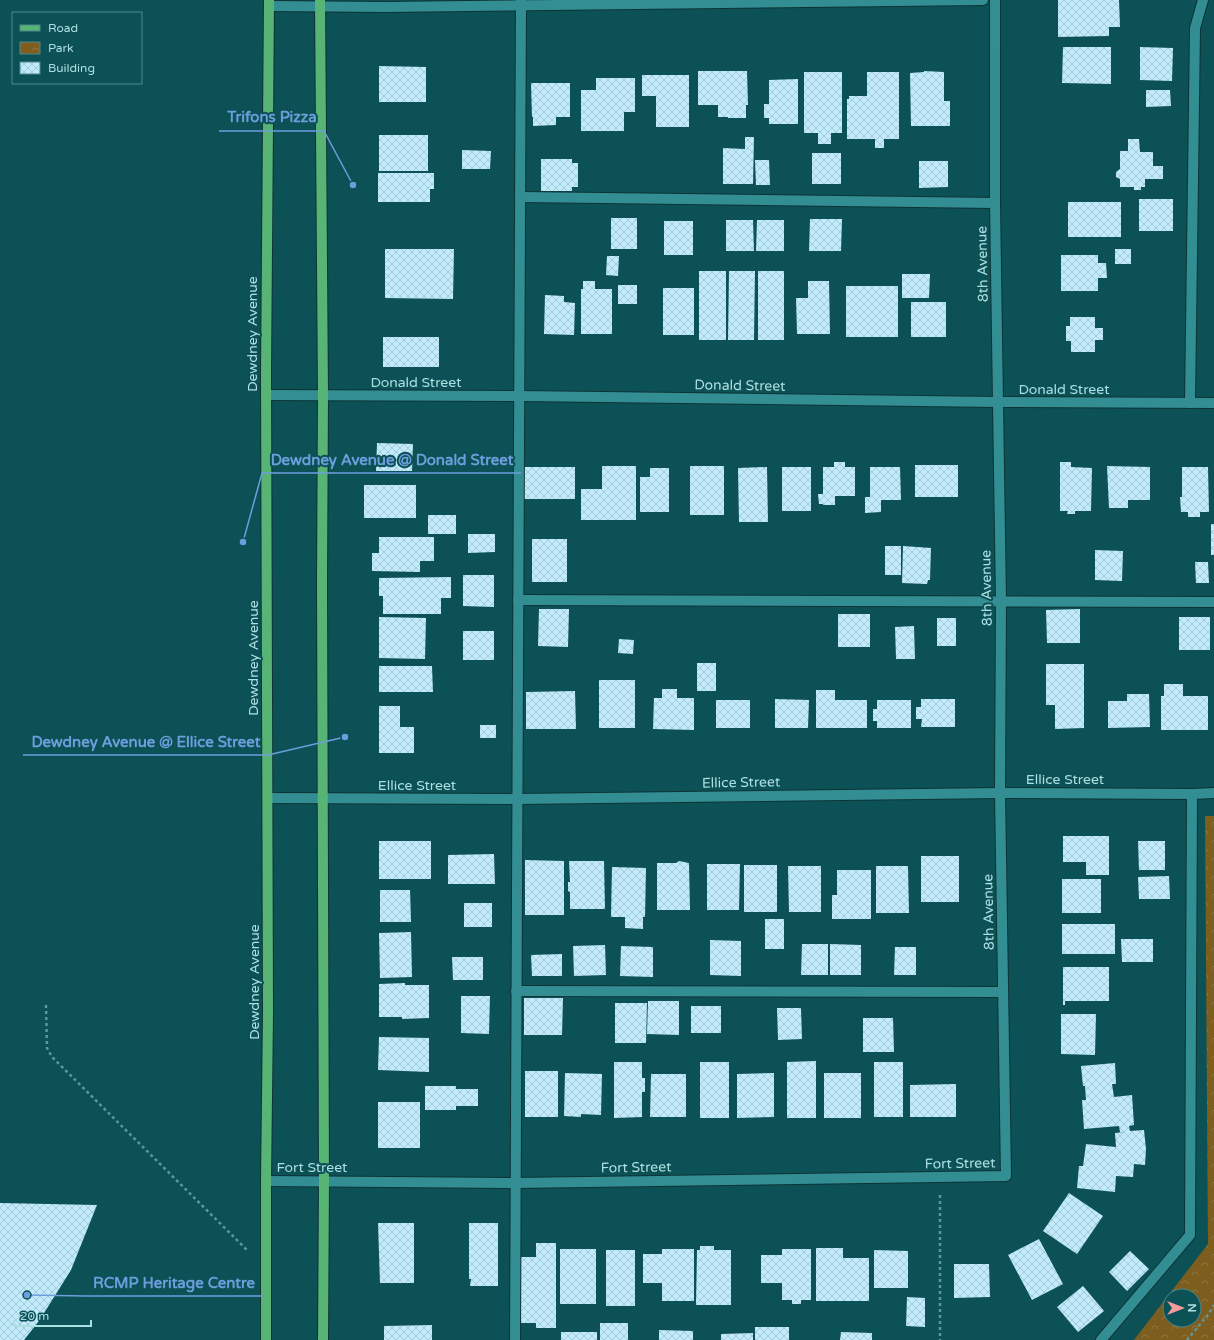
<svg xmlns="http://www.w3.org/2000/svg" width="1214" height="1340" viewBox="0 0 1214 1340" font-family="'Varela Round',sans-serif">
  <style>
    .park { fill: url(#park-crowns); fill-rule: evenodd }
    .building { fill: url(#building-cross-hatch) }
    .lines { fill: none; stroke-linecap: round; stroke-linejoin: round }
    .minor-casing { stroke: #0d3436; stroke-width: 12 }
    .major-casing { stroke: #0d3436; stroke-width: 12 }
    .path { stroke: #5c989c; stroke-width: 2.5; stroke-dasharray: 3 3; stroke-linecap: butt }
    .minor { stroke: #338e94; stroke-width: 10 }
    .major { stroke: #58b474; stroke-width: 10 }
    .labels { text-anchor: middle; stroke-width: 4; stroke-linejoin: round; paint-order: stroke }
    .street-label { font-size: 14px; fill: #acdfe2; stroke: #0c5155 }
    .leader { fill: none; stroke: #6c9ede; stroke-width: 1.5 }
    .callout-dot { fill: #6c9ede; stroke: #0c5155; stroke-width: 1.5 }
    .callout-label { font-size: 15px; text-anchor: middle; font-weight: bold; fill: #6c9ede; stroke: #0c5155; stroke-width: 4; stroke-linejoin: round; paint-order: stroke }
  </style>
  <defs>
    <pattern id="park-crowns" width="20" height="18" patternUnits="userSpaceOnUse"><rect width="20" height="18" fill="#7d5e1f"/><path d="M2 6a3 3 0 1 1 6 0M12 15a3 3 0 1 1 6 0" fill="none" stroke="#8d753f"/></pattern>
    <pattern id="building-cross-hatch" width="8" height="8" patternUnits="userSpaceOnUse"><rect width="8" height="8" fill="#c1ebfa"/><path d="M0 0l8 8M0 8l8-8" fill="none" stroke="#a5c9d6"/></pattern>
  </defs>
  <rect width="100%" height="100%" fill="#0c5155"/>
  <path class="park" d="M1205,816H1214V1340H1134L1208,1244ZM1170,1296H1194V1320H1170Z"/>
  <g class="building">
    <polygon points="1058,0 1119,0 1120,27 1109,27 1109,36 1058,37"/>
    <polygon points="1063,47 1111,47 1111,84 1062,83"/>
    <polygon points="1140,47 1173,48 1172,81 1140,80"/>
    <polygon points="379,66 426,67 426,102 379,102"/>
    <polygon points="698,71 747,71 748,105 746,105 746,118 728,118 728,117 718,117 718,105 698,105"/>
    <polygon points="924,71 944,72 944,101 950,101 950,126 911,126 910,73 924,72"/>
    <polygon points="804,72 842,72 842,133 831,133 831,144 818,144 818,133 804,133"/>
    <polygon points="867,72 899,72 899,139 884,139 884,148 875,148 875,139 847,139 847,99 849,99 849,96 867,96"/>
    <polygon points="642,75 689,75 689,127 656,127 656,96 642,96"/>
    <polygon points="596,78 635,78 635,112 624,112 624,131 581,131 581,90 596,90"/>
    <polygon points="798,79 798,124 769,124 769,118 764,118 764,104 769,104 769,80"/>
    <polygon points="531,83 570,83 570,117 556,117 556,125 533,126 533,117 532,117"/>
    <polygon points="1146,90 1170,90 1171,106 1146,107"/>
    <rect x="379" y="135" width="49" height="36"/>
    <polygon points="745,137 754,137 753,184 723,184 723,148 745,149"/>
    <polygon points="1128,139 1139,139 1140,152 1153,152 1153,166 1163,166 1163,179 1145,179 1145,187 1141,187 1141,190 1134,190 1134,187 1120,187 1120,179 1116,177 1116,172 1120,169 1120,151 1128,151"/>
    <polygon points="462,150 491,151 490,169 462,169"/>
    <rect x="812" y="153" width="29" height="31"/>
    <polygon points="541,159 572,159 572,163 578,163 578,187 572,187 572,191 541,191"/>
    <polygon points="755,160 769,160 770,185 756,185"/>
    <polygon points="919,161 948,161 948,187 919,188"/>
    <polygon points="378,173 434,173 434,189 430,189 430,202 378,202"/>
    <rect x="1139" y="199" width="34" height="32"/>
    <rect x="1068" y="202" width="53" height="35"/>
    <rect x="611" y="218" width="26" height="31"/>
    <polygon points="810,219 842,219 841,251 809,251"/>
    <polygon points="726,220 753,220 754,251 726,251"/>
    <polygon points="757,220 784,220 784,251 756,251"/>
    <rect x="664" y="221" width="29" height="34"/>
    <polygon points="385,249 454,249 453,299 385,298"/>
    <rect x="1115" y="249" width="16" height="15"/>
    <polygon points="1061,255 1098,255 1098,263 1106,263 1107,278 1098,278 1098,291 1061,291"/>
    <polygon points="607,256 619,256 618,276 606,275"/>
    <rect x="699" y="271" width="27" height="69"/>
    <polygon points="729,271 755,271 754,340 728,340"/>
    <rect x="758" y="271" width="26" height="69"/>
    <polygon points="902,274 930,274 929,298 902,298"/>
    <polygon points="583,281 595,281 595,289 612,289 612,334 581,334 581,289 583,289"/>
    <polygon points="808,281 829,281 830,334 797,334 796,298 808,298"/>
    <rect x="618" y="285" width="19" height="19"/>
    <rect x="846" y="286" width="52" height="51"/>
    <rect x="663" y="288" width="31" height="47"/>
    <polygon points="545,295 564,296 564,302 575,303 574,335 544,334"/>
    <rect x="911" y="302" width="35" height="35"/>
    <polygon points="1070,317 1095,317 1095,328 1103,328 1103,340 1095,340 1095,352 1071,352 1071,341 1066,341 1066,326 1070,326"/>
    <rect x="383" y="337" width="56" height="30"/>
    <polygon points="377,443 413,444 412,471 376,471"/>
    <polygon points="834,462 845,462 845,467 855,467 855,496 835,496 835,505 823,505 823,504 819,504 818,494 823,494 823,467 834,467"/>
    <polygon points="1060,462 1071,462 1071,467 1092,468 1091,511 1075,511 1075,514 1067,514 1068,511 1060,511"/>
    <rect x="915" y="465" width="43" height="32"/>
    <polygon points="602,466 636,466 636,520 581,520 581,489 602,489"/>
    <rect x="690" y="466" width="34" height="49"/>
    <polygon points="1107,466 1150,467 1150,500 1128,500 1128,508 1109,508"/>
    <rect x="524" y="467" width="51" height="32"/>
    <polygon points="767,467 768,522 739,522 738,468"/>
    <rect x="782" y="467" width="29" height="44"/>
    <polygon points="870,467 900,467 901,500 881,500 881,512 865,513 865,497 870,497"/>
    <polygon points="1182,467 1208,467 1209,512 1200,512 1200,517 1188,517 1188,512 1181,512 1180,497 1182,497"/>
    <polygon points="650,468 669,468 669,512 640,512 640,477 650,477"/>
    <rect x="364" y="485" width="52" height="33"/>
    <rect x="428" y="515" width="28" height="19"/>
    <rect x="1211" y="524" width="3" height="31"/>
    <polygon points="468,534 495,534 495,552 468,553"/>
    <polygon points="379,537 434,537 434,561 420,561 420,572 372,571 372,553 379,553"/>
    <rect x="532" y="539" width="35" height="43"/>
    <rect x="885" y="546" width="16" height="29"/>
    <polygon points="903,546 931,548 930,580 928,580 927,584 902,583"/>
    <polygon points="1095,550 1123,551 1122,581 1095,580"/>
    <polygon points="1195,562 1208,562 1209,583 1196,583"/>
    <polygon points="463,575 494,575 494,607 463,606"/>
    <polygon points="451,577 451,598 441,598 441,614 383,614 383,596 379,596 379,578"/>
    <polygon points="539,609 569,609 568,647 538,646"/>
    <polygon points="1080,609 1080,643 1047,643 1046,610"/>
    <rect x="838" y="614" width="32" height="33"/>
    <polygon points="379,617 426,618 425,659 379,658"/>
    <rect x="1179" y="617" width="31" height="33"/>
    <rect x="937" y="618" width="19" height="28"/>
    <polygon points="914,626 915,659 896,659 895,627"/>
    <rect x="463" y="631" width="31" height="29"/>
    <polygon points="619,639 634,640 633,654 618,653"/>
    <rect x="697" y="663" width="19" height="28"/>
    <polygon points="1046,664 1084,664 1084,728 1055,729 1055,705 1046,705"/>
    <polygon points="379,666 432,666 433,692 379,692"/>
    <rect x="599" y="680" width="36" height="48"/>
    <polygon points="1164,684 1183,684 1183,696 1208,696 1208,730 1161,730 1161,696 1164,696"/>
    <polygon points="662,689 677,689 677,698 694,698 694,730 653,729 654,698 662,698"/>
    <polygon points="816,690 835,690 835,700 867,700 867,728 816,728"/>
    <polygon points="575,691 576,729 526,729 526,692"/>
    <polygon points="1127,694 1149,694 1150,727 1108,728 1108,701 1127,701"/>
    <polygon points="775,699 809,700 808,728 775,728"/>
    <polygon points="921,699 955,699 955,727 921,727 922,719 916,719 916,707 921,707"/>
    <rect x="716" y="700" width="34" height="28"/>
    <polygon points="877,700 911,700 911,728 877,728 877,721 873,721 873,709 877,709"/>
    <polygon points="379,706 400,706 400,727 414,727 414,753 379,753"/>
    <rect x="480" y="725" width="16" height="13"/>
    <polygon points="1063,836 1109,836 1109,875 1086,875 1086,862 1063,862"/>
    <rect x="379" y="841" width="52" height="38"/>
    <polygon points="1138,841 1165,841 1165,870 1139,870"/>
    <polygon points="494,854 495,884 448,884 448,855"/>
    <rect x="921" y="856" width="38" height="46"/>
    <polygon points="525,860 564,861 564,915 525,915"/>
    <polygon points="569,861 604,861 605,909 570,909 570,892 568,891 568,882 570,882"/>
    <polygon points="679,861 689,863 690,910 657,910 657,863 676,863"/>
    <polygon points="707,864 740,864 739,910 707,910"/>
    <rect x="744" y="865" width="33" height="47"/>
    <polygon points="788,866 821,866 821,912 789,912"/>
    <polygon points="876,866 908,866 909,913 876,913"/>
    <polygon points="612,867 646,868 645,917 643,917 643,929 625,928 625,917 611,917"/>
    <polygon points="837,870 871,870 871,919 832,919 832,895 837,895"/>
    <polygon points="1169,876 1170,899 1139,899 1138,877"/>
    <rect x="1062" y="879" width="39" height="34"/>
    <polygon points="380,890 410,890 411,922 380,922"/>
    <rect x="464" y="903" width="28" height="24"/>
    <rect x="765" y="919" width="19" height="30"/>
    <rect x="1062" y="924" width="53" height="30"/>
    <polygon points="411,932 412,977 380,978 379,933"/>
    <polygon points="1121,939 1153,939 1153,962 1122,962"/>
    <polygon points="710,940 741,941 741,976 710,975"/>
    <polygon points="802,944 828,944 828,975 801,975"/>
    <polygon points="830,944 861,945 861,975 830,975"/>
    <polygon points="605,945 606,975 574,976 573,946"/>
    <polygon points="621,946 653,947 653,977 620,976"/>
    <polygon points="895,947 916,947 916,975 894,975"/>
    <polygon points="562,954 562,976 532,976 531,955"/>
    <polygon points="452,957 483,957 483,980 453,980"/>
    <polygon points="1063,967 1109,967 1109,1001 1065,1001 1065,1005 1063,1005"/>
    <polygon points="405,983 405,985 429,985 429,1018 402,1019 402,1017 379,1017 379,984"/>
    <polygon points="461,996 490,996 489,1034 461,1033"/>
    <polygon points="524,998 563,998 562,1035 524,1035"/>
    <polygon points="648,1001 679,1001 679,1035 647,1034"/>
    <polygon points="615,1003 647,1003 646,1043 615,1043"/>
    <rect x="691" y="1006" width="30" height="27"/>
    <polygon points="777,1008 801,1008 802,1039 778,1040"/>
    <polygon points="1061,1014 1096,1014 1095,1055 1061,1054"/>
    <polygon points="863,1018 893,1018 894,1052 863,1052"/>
    <polygon points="379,1037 429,1038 429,1072 378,1070"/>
    <polygon points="816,1061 816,1118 787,1118 787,1062"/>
    <polygon points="614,1062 642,1062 642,1078 645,1078 645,1092 642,1092 642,1117 614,1118"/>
    <rect x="700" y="1062" width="29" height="56"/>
    <rect x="874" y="1062" width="29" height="55"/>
    <polygon points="1115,1063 1116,1084 1112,1084 1114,1097 1132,1095 1134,1125 1129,1126 1130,1131 1144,1130 1146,1149 1145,1165 1134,1164 1133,1177 1116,1176 1115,1192 1077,1188 1079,1166 1083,1166 1086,1144 1116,1147 1115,1133 1124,1132 1120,1132 1119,1126 1084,1129 1082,1100 1086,1100 1085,1086 1083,1086 1081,1066"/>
    <rect x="525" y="1071" width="33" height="46"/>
    <polygon points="565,1073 602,1074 601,1115 581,1114 581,1117 564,1116"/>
    <polygon points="774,1073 774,1117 737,1118 737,1074"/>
    <rect x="824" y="1073" width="37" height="45"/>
    <polygon points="651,1074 686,1074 686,1117 650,1117"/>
    <polygon points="956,1084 956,1117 910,1117 910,1085"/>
    <polygon points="425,1086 456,1086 456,1089 478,1089 478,1106 456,1106 456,1110 425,1110"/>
    <rect x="378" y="1102" width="42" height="46"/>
    <polygon points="1069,1193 1103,1216 1077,1254 1043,1231"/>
    <polygon points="0,1203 97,1205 71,1270 39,1321 24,1340 0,1340"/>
    <polygon points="378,1223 414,1223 414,1283 380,1283"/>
    <polygon points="469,1223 498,1223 498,1286 470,1286 471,1279 469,1279"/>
    <polygon points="1039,1239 1063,1284 1032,1300 1008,1255"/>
    <polygon points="536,1243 556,1243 556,1328 536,1328 536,1323 521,1323 521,1257 536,1257"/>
    <polygon points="700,1246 714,1246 714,1250 731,1250 731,1305 696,1305 697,1250 700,1250"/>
    <polygon points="816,1248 843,1248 843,1258 869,1258 869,1301 816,1301"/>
    <rect x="560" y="1249" width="36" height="55"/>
    <polygon points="662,1249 694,1249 694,1301 662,1301 662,1283 643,1283 643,1254 662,1254"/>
    <polygon points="782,1249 811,1249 811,1300 801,1300 801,1304 792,1304 792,1300 782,1300 782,1283 761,1283 761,1255 782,1255"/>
    <rect x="606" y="1250" width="29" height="56"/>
    <polygon points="874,1250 908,1251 908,1288 874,1288"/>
    <polygon points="1130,1251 1149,1269 1127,1291 1109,1272"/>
    <polygon points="954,1264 989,1264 990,1297 954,1298"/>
    <polygon points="1083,1286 1104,1311 1078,1332 1057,1307"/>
    <polygon points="907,1297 925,1298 925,1327 906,1326"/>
    <rect x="600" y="1323" width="28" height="17"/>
    <polygon points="432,1325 432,1340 384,1340 384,1326"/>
    <rect x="755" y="1327" width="34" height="13"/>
    <polygon points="659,1330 693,1331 693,1340 659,1340"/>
    <rect x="561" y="1332" width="36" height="8"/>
    <polygon points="841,1332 872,1333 872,1340 840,1340"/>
    <polygon points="753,1333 753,1340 721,1340 721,1334"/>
  </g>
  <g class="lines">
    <defs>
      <g id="minor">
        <polyline points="269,6 386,7 983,0"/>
        <polyline points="520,197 995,203"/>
        <polyline points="266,395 519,396 998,402 1214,403"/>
        <polyline points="1190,403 1195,28 1203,0"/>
        <polyline points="518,600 1214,602"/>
        <polyline points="268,798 517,799 1000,793 1192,794 1214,793"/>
        <polyline points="516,991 1003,992"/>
        <polyline points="266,1181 515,1183 1006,1176 1000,793 1001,602 995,203 995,0"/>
        <polyline points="515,1340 521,0"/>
        <polyline points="1101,1340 1190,1235 1192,794"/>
      </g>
      <g id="major">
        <polyline points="320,0 323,395 322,583 324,1181 323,1340"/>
        <polyline points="266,1340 266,1181 268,1013 266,372 269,0"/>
      </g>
    </defs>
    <use href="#minor" class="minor-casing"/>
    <use href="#major" class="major-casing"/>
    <g class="path">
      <polyline points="46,1005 47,1048 52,1057 247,1250"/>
      <polyline points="940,1195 940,1340"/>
      <polyline points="1187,1340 1207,1316 1214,1305"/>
    </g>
    <use href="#minor" class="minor"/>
    <use href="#major" class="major"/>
  </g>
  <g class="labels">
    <g class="street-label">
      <text transform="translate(982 264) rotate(-91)" y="5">8th Avenue</text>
      <text transform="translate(252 334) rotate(-90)" y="5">Dewdney Avenue</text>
      <text x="416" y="387">Donald Street</text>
      <text transform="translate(740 385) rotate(1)" y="5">Donald Street</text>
      <text x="1064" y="394">Donald Street</text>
      <text transform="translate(986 588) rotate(-91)" y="5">8th Avenue</text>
      <text transform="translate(253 658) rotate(-90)" y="5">Dewdney Avenue</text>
      <text x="1065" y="784">Ellice Street</text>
      <text transform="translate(741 782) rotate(-1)" y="5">Ellice Street</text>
      <text x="417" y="790">Ellice Street</text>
      <text transform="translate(988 912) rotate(-91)" y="5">8th Avenue</text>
      <text transform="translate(254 982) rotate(-90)" y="5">Dewdney Avenue</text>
      <text transform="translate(960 1163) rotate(-1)" y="5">Fort Street</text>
      <text x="312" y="1172">Fort Street</text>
      <text transform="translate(636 1167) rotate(-1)" y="5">Fort Street</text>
    </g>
  </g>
  <path class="leader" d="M353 185L324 131H219M243 542L262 473H521M345 737L268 755H23M27 1295L85 1296H263"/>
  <g class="callout-dot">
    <circle cx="353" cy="185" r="4"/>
    <circle cx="243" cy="542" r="4"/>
    <circle cx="345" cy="737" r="4"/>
    <circle cx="27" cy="1295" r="4"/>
  </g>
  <g class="callout-label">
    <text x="272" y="122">Trifons Pizza</text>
    <text x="392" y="465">Dewdney Avenue @ Donald Street</text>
    <text x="146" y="747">Dewdney Avenue @ Ellice Street</text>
    <text x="174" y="1288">RCMP Heritage Centre</text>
  </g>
  <rect x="12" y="12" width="130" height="72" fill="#0c5155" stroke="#4c8a8d"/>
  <rect x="20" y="25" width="20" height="6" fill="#58b474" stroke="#4c8a8d"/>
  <text x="48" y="32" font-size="12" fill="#acdfe2">Road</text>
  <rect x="20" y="42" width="20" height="12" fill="url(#park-crowns)" stroke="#4c8a8d"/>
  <text x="48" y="52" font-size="12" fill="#acdfe2">Park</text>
  <rect x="20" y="62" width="20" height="12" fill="url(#building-cross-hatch)" stroke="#4c8a8d"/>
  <text x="48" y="72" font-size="12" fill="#acdfe2">Building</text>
  <g transform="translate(1182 1308) rotate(90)"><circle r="19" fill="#0c5155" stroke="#4c8a8d"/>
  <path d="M0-3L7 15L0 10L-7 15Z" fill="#f59b9a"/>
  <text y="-6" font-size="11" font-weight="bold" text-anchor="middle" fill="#acdfe2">N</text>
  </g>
  <path d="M14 1320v6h77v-6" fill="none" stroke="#acdfe2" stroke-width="2"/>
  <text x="20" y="1320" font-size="12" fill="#acdfe2" stroke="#0c5155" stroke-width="3" paint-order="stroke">20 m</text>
</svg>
